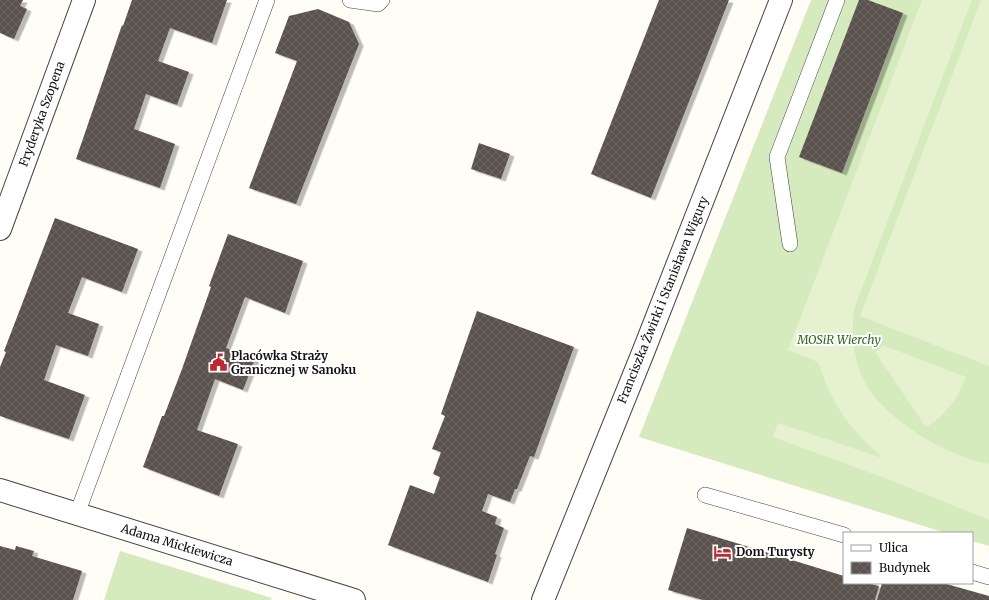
<svg xmlns="http://www.w3.org/2000/svg" width="989" height="600" viewBox="0 0 989 600" font-family="Merriweather,serif">
  <style>
    .grass { fill: #d5ebbd }
    .pitch { fill: #e6f2cf }
    .building { fill: url(#building-cross-hatch); filter: url(#shadow) }
    .lines { fill: none; stroke-linecap: round; stroke-linejoin: round }
    .service-casing { stroke: #444; stroke-width: 16 }
    .minor-casing { stroke: #444; stroke-width: 24 }
    .tertiary-casing { stroke: #444; stroke-width: 24 }
    .service { stroke: #fff; stroke-width: 15 }
    .minor { stroke: #fff; stroke-width: 22 }
    .tertiary { stroke: #fff; stroke-width: 22 }
    .labels { text-anchor: middle; stroke-width: 4; stroke-linejoin: round; paint-order: stroke }
    .street-label { font-size: 12px; fill: #111; stroke: #fff }
    .park-label { font-size: 12px; font-style: italic; fill: #2f6b1f; stroke: #fff }
    .poi-label { font-size: 12px; font-weight: bold; fill: #111; stroke: #fff; text-anchor: start }
  </style>
  <defs>
    <pattern id="building-cross-hatch" width="8" height="8" patternUnits="userSpaceOnUse"><rect width="8" height="8" fill="#5a524d"/><path d="M0 0l8 8M0 8l8-8" fill="none" stroke="#6d6662"/></pattern>
    <filter id="shadow"><feDropShadow dx="4.5" dy="2.5" stdDeviation="0" flood-color="#0004"/></filter>
  </defs>
  <rect width="100%" height="100%" fill="#fffdf5"/>
  <g class="grass">
    <polygon points="811,0 989,0 989,546 972,541 972,533 946,533 639,437"/>
    <polygon points="120,551 272,598 271,600 104,600"/>
  </g>
  <g class="pitch">
    <path d="M922,0H972L854,309C851,334 853,358 864,381C885,420 946,456 989,464V520L890,480L773,437L778,423L882,458C874,449 864,441 856,432C838,411 826,387 818,362L788,350Z"/>
    <polygon points="981,0 989,0 989,366 860,316"/>
    <path d="M882,345L966,377C958,397 946,416 926,427L875,352L880,349Z"/>
  </g>
  <g class="building">
    <polygon points="0,0 23,0 20,6 27,9 14,39 0,33"/>
    <polygon points="132,0 227,0 212,43 170,28 158,61 189,72 177,105 146,94 134,129 175,144 160,188 76,159 122,25 123,26"/>
    <polygon points="659,0 729,0 651,198 591,174"/>
    <polygon points="859,0 868,0 903,13 842,173 799,157"/>
    <polygon points="318,9 349,22 359,44 296,204 249,188 297,61 275,53 289,16"/>
    <polygon points="479,143 510,154 501,179 471,169"/>
    <polygon points="55,218 138,249 122,292 82,277 68,313 99,324 88,356 56,345 44,380 85,395 69,439 0,416 0,367 6,352 4,351"/>
    <polygon points="228,234 303,261 285,313 245,297 226,348 255,359 243,390 215,379 197,430 238,444 219,496 143,467 162,416 164,416 182,369 211,287 209,286"/>
    <polygon points="477,311 574,347 534,457 530,456 517,489 515,489 510,502 488,494 482,511 497,517 495,524 504,528 495,554 497,555 488,582 388,545 410,485 434,494 440,477 433,474 441,452 432,449 445,416 441,414"/>
    <polygon points="687,528 844,576 844,583 868,583 879,586 875,600 703,600 668,590"/>
    <polygon points="0,546 15,550 16,546 34,551 32,556 82,571 73,600 0,600"/>
    <polygon points="882,583 943,583 989,596 989,600 877,600"/>
  </g>
  <g class="lines">
    <defs>
      <g id="service">
        <polyline points="350,0 378,4 382,0"/>
        <polyline points="790,244 777,157 837,0"/>
        <polyline points="705,495 844,535"/>
        <polyline points="77,514 267,0"/>
        <polyline points="972,572 989,577"/>
      </g>
      <g id="minor">
        <polyline points="0,229 84,0"/>
        <polyline points="543,600 644,350 781,0"/>
      </g>
      <polyline id="tertiary" points="0,490 354,600"/>
    </defs>
    <use href="#service" class="service-casing"/>
    <use href="#minor" class="minor-casing"/>
    <use href="#tertiary" class="tertiary-casing"/>
    <use href="#service" class="service"/>
    <use href="#minor" class="minor"/>
    <use href="#tertiary" class="tertiary"/>
  </g>
  <defs>
    <symbol id="civic-bare" viewBox="-9 -9 18 18"><path d="M-.6-6.5H3V-4.5H.6V-3L4-1V1h2V6H-6V1h2V-1L-.6-3ZM-1.2 2.5V6h2.4V2.5Z" fill="#c4262e" stroke="#fff" stroke-width="2.5" paint-order="stroke"/></symbol>
    <symbol id="hotel-bare" viewBox="-9 -9 18 18"><path d="M-6-4.5h1.5V1H6V5H4.5V3h-9V5H-6ZM-4 0a1.8 1.8 0 1 1 3.6 0ZM.5 0V-2.5h3Q6-2.5 6 0Z" fill="#c4262e" stroke="#fff" stroke-width="2.5" paint-order="stroke"/></symbol>
  </defs>
  <g fill-rule="evenodd">
    <use href="#civic-bare" x="206" y="350" width="25" height="25"/>
    <use href="#hotel-bare" x="710" y="540" width="25" height="25"/>
  </g>
  <g class="labels">
    <g class="street-label">
      <text transform="translate(42 114) rotate(-70)" y="4">Fryderyka Szopena</text>
      <text transform="translate(663 300) rotate(-68)" y="4">Franciszka Żwirki i Stanisława Wigury</text>
      <text transform="translate(177 545) rotate(17)" y="4">Adama Mickiewicza</text>
    </g>
    <g class="park-label">
      <text x="839" y="344">MOSiR Wierchy</text>
    </g>
    <g class="poi-label">
      <text x="231" y="360">Placówka Straży<tspan x="231" dy="14">Granicznej w Sanoku</tspan></text>
      <text x="736" y="556">Dom Turysty</text>
    </g>
  </g>
  <rect x="843" y="532" width="130" height="52" fill="#ffffff" stroke="#a0a0a0"/>
  <rect x="851" y="545" width="20" height="6" fill="#ffffff" stroke="#a0a0a0"/>
  <text x="879" y="552" font-size="12" fill="#111111">Ulica</text>
  <rect x="851" y="562" width="20" height="12" fill="url(#building-cross-hatch)" stroke="#a0a0a0"/>
  <text x="879" y="572" font-size="12" fill="#111111">Budynek</text>
</svg>
